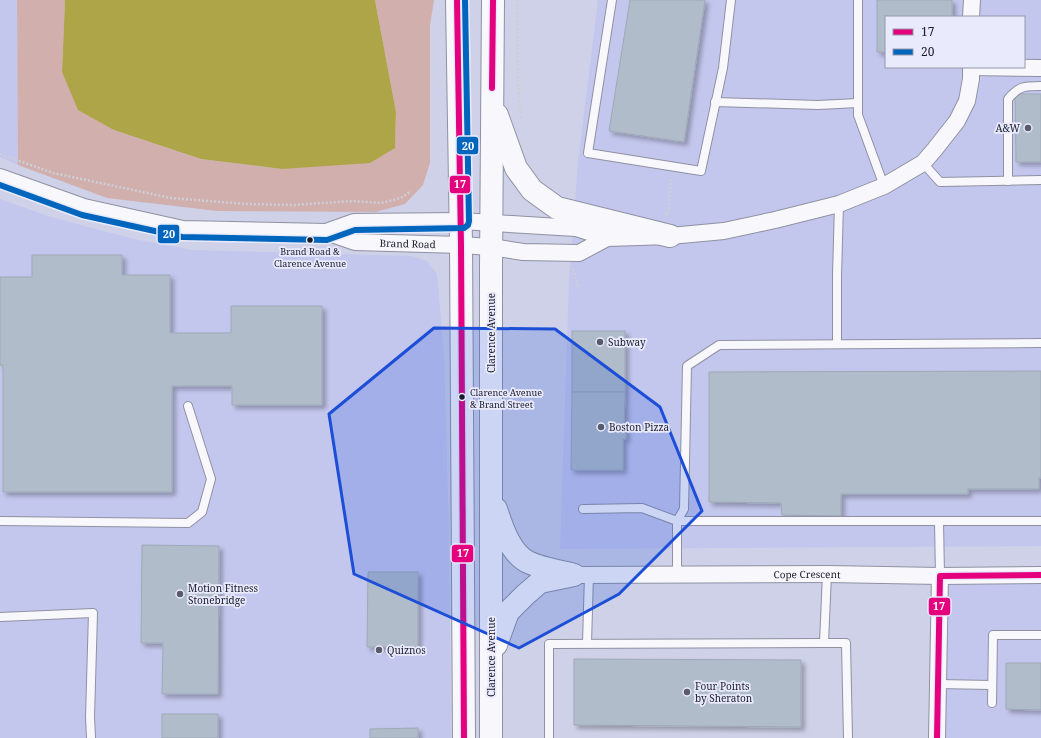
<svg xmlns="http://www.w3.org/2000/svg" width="1041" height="738" viewBox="0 0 1041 738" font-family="'Noto Serif',serif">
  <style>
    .built { fill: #c4c7ed; fill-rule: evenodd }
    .green { fill: #d1afad }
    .water { fill: #aea548 }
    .building { fill: #b0bcca; stroke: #9ea9b7; filter: url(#shadow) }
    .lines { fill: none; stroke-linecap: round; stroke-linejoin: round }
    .service-casing { stroke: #8f91a2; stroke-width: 10 }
    .minor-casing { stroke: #8f91a2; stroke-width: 18 }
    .secondary-casing { stroke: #8f91a2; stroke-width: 24 }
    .path { stroke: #ceced5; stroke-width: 2.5; stroke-dasharray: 2 2; stroke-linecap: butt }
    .service { stroke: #f8f8fc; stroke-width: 8 }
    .minor { stroke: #f8f8fc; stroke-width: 16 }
    .secondary { stroke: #f8f8fc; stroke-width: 22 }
    .bus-1-casing { stroke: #e9ebfd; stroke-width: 9 }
    .bus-2-casing { stroke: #e9ebfd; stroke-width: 9 }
    .bus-1 { stroke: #e5007d; stroke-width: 6 }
    .bus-2 { stroke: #0065bd; stroke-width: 6 }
    .marked { fill: #1d4ed8; fill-opacity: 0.2; stroke: #1d4ed8; stroke-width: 3; stroke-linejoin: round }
    .poi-dot { fill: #595b6d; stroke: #e9ebfd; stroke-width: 1.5 }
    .bus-dot { fill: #1a1b2b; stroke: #e9ebfd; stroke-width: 1.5 }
    .labels { text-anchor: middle; stroke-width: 3.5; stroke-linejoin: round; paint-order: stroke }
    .bus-label { font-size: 9px; fill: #1a1b2b; stroke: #e9ebfd }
    .poi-label { font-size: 10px; fill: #1a1b2b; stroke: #e9ebfd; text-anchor: start }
    .street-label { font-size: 10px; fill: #1a1b2b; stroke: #e9ebfd }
    .line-badge { stroke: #e9ebfd; stroke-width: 1.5 }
    .badge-label { font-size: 11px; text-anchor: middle; font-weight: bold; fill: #fff }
  </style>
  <defs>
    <filter id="shadow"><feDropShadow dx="3.5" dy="3.5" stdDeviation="2" flood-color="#0004"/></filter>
  </defs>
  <rect width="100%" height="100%" fill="#ced1e8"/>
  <g class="built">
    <polygon points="0,0 17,0 18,165 0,157"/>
    <path d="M598,0H1041V546L560,549L569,282L578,162ZM886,17H1024V67H886Z"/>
    <polygon points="0,199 51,217 134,239 192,250 411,256 427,261 437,274 444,355 449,532 451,738 0,738"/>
    <polygon points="1041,575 1041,738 937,738 940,576"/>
  </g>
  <polygon class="green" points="17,0 65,0 62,72 114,130 201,159 282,169 395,148 396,112 375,0 434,0 430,25 430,163 423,185 405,204 376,212 217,211 107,198 18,165"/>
  <polygon class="water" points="65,0 375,0 396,112 395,148 370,163 282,169 201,159 114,130 78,110 62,72"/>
  <g class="building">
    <polygon points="630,0 705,0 684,142 609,131"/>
    <polygon points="877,0 952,0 952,17 886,17 886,52 877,52"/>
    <polygon points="1015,94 1041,94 1041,162 1016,162"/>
    <polygon points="32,255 122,255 122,275 170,275 170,333 231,333 231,306 322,306 322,405 232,405 232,386 172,386 172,492 3,492 3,365 0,365 0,277 32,277"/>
    <rect x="572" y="331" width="53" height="61"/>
    <polygon points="1041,371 1041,478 1039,478 1039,489 968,489 968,494 841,494 841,516 782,515 781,503 709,502 709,372"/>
    <polygon points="572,392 625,392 624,428 626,428 626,439 623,439 623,470 571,470"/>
    <polygon points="142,545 219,546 218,694 162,694 163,643 141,643"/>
    <polygon points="368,572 418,572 418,647 367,647"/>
    <polygon points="574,659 801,660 801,727 574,725"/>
    <polygon points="1006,663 1041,663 1041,710 1006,709"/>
    <rect x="162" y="714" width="56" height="24"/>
    <polygon points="418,728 418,738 370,738 370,729"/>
  </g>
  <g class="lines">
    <defs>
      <g id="service">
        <polyline points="612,0 588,153 701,171 723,68 731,0"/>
        <polyline points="858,0 858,115 884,186"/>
        <polyline points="715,102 818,105 858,103"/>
        <polyline points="923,163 940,182 1041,180"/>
        <path d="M1008,181V99C1019,86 1024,86 1041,86"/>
        <polyline points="837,344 837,276 839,204"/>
        <polyline points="583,509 642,508 677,521 1041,521"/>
        <polyline points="0,521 188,523 202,512 211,479 188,406"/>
        <polyline points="939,521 940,576"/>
        <polyline points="677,575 677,521 684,509 687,366 719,345 1041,343"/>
        <polyline points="0,617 93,613 90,717 91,738"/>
        <polyline points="587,643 589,575"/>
        <polyline points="824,643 827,574"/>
        <polyline points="938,684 992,685"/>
        <polyline points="992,703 993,635 1041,635"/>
        <polyline points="549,738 549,644 824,643 846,643 848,738"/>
      </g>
      <g id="minor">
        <polyline points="971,17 972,0"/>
        <polyline points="971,67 1041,68"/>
        <path id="s1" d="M0,177L84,207L183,229L326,232L355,242L461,245L491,247L523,252L579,253L607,238"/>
        <polyline points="326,232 354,222 461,221 576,228 607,238 670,236 724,231 775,220 839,204 884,186 923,163 935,149 957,121 967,101 971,79 971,67"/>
        <path id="s2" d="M574,575L827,574L940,576L1041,575"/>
        <polyline points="937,738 940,576"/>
      </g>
      <g id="secondary">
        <polyline points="457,0 461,245 464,738"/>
        <polyline points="497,115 516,168 532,190 557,208 670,236"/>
        <path d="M496,509C502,527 510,553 528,562C540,568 558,571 571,574"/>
        <polyline points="496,645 508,612 525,595 540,582 574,575"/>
        <polyline points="491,738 491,268 493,0"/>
      </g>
    </defs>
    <use href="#service" class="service-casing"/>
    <use href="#minor" class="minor-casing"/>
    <use href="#secondary" class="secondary-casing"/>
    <g class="path">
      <polyline points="517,0 518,86 521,118"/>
      <polyline points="0,154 53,173 171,198 246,204 294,205 352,201 381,203 401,198 411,191"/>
      <polyline points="665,214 668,214 671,179"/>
      <polyline points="305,255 335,255"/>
      <polyline points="573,269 579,289"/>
    </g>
    <use href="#service" class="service"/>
    <use href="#minor" class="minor"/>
    <use href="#secondary" class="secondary"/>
    <defs>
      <g id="bus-1">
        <polyline points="457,0 461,245 464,738"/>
        <polyline points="492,88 493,0"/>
        <polyline points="937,738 940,576 1041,575"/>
      </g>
      <polyline id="bus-2" points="0,185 82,215 182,237 327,240 355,230 464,228 468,225 469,221 465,0"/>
    </defs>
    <use href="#bus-1" class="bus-1-casing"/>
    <use href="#bus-2" class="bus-2-casing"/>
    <use href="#bus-1" class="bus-1"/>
    <use href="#bus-2" class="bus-2"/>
  </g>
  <path class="marked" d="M434,328L555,329L660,407L702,511L619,594L519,648L354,574L329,414Z"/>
  <g class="poi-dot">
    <circle cx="1028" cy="128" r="4"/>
    <circle cx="600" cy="342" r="4"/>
    <circle cx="601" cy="427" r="4"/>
    <circle cx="180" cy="594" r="4"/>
    <circle cx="379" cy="650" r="4"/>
    <circle cx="687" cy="692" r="4"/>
  </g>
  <g class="bus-dot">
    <circle cx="310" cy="240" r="3.5"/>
    <circle cx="462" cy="397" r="3.5"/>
  </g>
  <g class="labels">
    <g class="bus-label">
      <text x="310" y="255">Brand Road &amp;<tspan x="310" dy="12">Clarence Avenue</tspan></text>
      <text x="470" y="396" text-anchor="start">Clarence Avenue<tspan x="470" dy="12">&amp; Brand Street</tspan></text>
    </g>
    <g class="poi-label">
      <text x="1020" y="132" text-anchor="end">A&amp;W</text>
      <text x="608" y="346">Subway</text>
      <text x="609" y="431">Boston Pizza</text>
      <text x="188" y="592">Motion Fitness<tspan x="188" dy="12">Stonebridge</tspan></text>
      <text x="387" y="654">Quiznos</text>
      <text x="695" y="690">Four Points<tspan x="695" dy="12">by Sheraton</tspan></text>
    </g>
    <g class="street-label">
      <text dy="4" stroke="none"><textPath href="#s1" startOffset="417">Brand Road</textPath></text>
      <text transform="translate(491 333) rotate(-90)" y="4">Clarence Avenue</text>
      <text dy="4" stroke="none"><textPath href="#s2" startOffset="233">Cope Crescent</textPath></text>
      <text transform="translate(491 657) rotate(-90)" y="4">Clarence Avenue</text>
    </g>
  </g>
  <g class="line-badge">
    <rect x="456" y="136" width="23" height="19" rx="4" fill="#0065bd"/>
    <rect x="449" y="175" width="22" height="19" rx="4" fill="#e5007d"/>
    <rect x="157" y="224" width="23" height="20" rx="4" fill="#0065bd"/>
    <rect x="451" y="544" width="23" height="19" rx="4" fill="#e5007d"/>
    <rect x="928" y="597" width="23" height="19" rx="4" fill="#e5007d"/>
  </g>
  <g class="badge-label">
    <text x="468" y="150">20</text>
    <text x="460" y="188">17</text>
    <text x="169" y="238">20</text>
    <text x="463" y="557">17</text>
    <text x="939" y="610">17</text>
  </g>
  <rect x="885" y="16" width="140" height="52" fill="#e9ebfd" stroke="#9698a9"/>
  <rect x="893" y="29" width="20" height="6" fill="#e5007d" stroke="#9698a9"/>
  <text x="921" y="36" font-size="12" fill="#1a1b2b">17</text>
  <rect x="893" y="49" width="20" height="6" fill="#0065bd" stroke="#9698a9"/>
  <text x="921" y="56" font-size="12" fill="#1a1b2b">20</text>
</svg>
